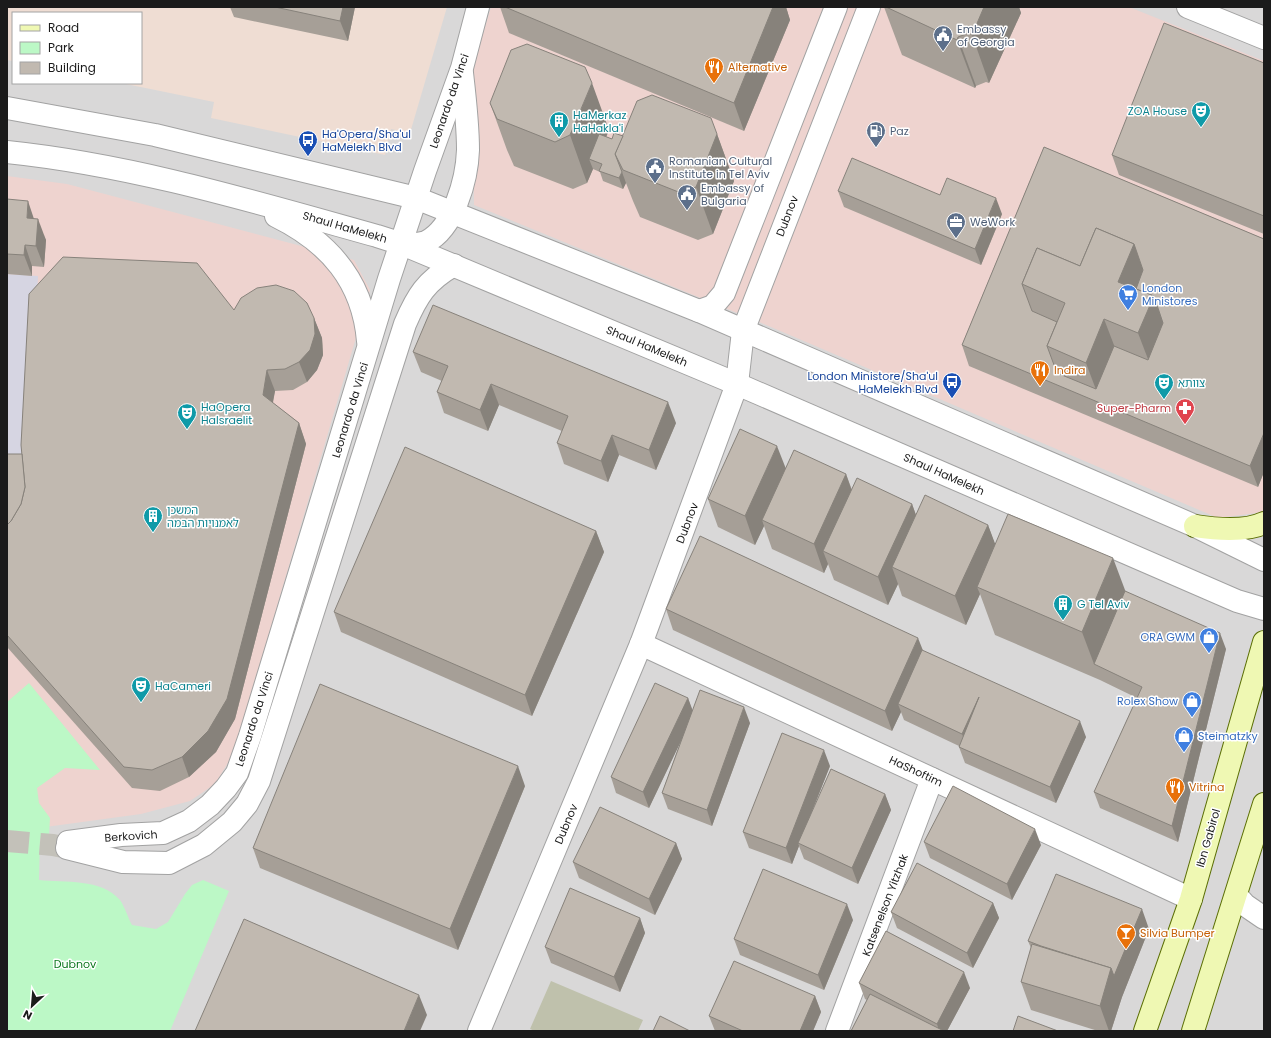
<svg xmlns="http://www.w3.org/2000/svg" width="1271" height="1038" viewBox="0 0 1271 1038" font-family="Poppins,'Noto Sans Hebrew',sans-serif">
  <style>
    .residential { fill: #d9d8d8; fill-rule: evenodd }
    .commercial { fill: #eed3cf }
    .military { fill: #efddd3 }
    .construction { fill: #bfc1ac }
    .park { fill: #bcf8c6 }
    .plaza { fill: #d6d5e2 }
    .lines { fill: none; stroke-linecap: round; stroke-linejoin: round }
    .tertiary-tunnel { stroke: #c3c1b9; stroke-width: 22; stroke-dasharray: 22 11; stroke-linecap: butt }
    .minor-casing { stroke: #a2a2a2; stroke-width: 24 }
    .tertiary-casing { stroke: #a2a2a2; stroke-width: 24 }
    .secondary-casing { stroke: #5b6f05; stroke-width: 24 }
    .minor { stroke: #fff; stroke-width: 22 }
    .tertiary { stroke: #fff; stroke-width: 22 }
    .secondary { stroke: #eff8b3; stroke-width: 22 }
    .wall { fill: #a69f97 }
    .shaded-wall { fill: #87827b }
    .building { fill: #c1b9b0; stroke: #87827b; fill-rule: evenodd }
    .labels { text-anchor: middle; stroke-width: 3; stroke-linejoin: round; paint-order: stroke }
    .service-label { font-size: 11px; fill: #4e5e75; stroke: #fff; text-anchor: start }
    .food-label { font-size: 11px; fill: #c56008; stroke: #fff; text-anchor: start }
    .street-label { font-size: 11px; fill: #1b1b1b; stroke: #fff }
    .culture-label { font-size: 11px; fill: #0d838f; stroke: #fff; text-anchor: start }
    .transit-label { font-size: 11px; fill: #164399; stroke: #fff; text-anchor: start }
    .shop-label { font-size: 11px; fill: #366cbe; stroke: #fff; text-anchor: start }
    .health-label { font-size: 11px; fill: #be3a42; stroke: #fff; text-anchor: end }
    .park-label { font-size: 11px; fill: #0c771d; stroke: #fff }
  </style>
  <rect width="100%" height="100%" fill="#edeae1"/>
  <path class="residential" d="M7,7H1264V1031H7ZM13,13H141V83H13Z"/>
  <g class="commercial">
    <polygon points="491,7 1129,7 1264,61 1264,512 1218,518 771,327 474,205 472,70"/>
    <polygon points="7,176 67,184 354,260 370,290 234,753 215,784 190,801 141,814 16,831 7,830"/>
  </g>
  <polygon class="military" points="7,7 447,7 410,133 391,129 385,155 211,118 214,102 121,83 141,83 141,13 13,13 13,61 7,60"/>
  <polygon class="construction" points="551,981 643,1020 638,1031 535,1031 530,1029"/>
  <path class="park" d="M29,683L100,770L65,768L37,788L39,803L50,818L49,836L40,839L39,880C65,883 101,878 120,900C125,907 128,918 132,925L156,929L168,922L185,894L192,885L203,880L229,891L170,1031H7V702Z"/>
  <polygon class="plaza" points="7,274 38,276 28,465 7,464"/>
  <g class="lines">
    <polyline class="tertiary-tunnel" points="7,841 53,845 67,848"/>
    <defs>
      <g id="minor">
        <polyline points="1188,7 1264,38"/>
        <polyline points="641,644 1191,899"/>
        <polyline points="1237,896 1245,905 1264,918"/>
        <polyline points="479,1031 641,644 737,384"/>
        <polyline points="837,1031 932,779"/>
      </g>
      <g id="tertiary">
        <polyline points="7,108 155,135 416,198 699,311 1195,526 1264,560"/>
        <path d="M7,152C133,165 255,202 377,236L402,244L737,384L1237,601L1264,609"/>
        <path d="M276,216C329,242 363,281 368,341"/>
        <path d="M402,244C410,244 418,245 426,242C454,228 467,179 468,150C468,124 465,99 462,73"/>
        <polyline points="699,311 713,306 724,293 836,7"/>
        <polyline points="737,384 743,331 869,7"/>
        <polyline points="68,842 121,835 163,833 189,821 210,805 226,788 237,773 250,736 389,279 425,171 462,68 478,7"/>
        <path d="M67,848L123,862L169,863L204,845L232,822L247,804L259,781L405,324C417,296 426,281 454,265"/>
      </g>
      <g id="secondary">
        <path d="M1195,526C1215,529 1245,532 1264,523"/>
        <polyline points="1145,1031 1191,899 1264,642"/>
        <polyline points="1193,1031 1264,804"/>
      </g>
    </defs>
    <use href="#minor" class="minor-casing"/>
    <use href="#tertiary" class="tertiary-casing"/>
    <use href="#secondary" class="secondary-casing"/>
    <use href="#minor" class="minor"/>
    <use href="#tertiary" class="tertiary"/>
    <use href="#secondary" class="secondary"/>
  </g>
  <g class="wall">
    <polygon points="230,7 355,7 348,41 234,17"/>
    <polygon points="500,7 786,7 790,20 744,131 509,33"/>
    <polygon points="884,7 1019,7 1021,13 989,83 986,82 976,86 975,88 902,55"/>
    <polygon points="1264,63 1264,234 1119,175 1112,155"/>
    <polygon points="490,103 609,130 606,137 612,139 623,136 717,134 734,181 713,234 698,240 640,217 633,201 626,183 623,189 603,181 600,172 593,169 587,183 573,189 514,166 507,150"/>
    <polygon points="1044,147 1264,239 1264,472 1258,487 969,366 962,345"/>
    <polygon points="838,191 940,195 1002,214 981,265 844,207"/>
    <polygon points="7,199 34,219 46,240 44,267 32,266 32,276 7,274"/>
    <polygon points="234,310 314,318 322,338 323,355 317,370 307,382 293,390 275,391 273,403 299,423 306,444 235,719 216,752 189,777 160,791 132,788 7,647 7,454 22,454"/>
    <polygon points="413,352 676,423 656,470 619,455 608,482 564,464 557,443 562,431 499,405 488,431 444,413 437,392 442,381 421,372"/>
    <polygon points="786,469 846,474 852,490 912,504 916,515 988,525 995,545 1125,591 1226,649 1178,842 1100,808 1094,792 1137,698 1100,680 995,635 980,594 966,625 902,596 898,584 888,605 834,580 828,564 824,573 772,549 764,526 755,545 718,527 708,499"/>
    <polygon points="596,531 604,552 532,716 341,632 334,612"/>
    <polygon points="666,609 923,651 1086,737 1056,803 965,763 959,747 959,746 904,720 901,712 892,731 673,630"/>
    <polygon points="688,698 692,710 750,723 712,826 668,809 662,793 682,738 649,808 616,793 611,777"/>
    <polygon points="830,766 811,814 885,794 891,810 858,884 804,859 799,846 792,864 749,848 743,832"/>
    <polygon points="525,786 458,950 260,868 253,848"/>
    <polygon points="924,842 1041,845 1012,900 930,858"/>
    <polygon points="676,843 682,859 655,915 579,878 573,862"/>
    <polygon points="993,903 999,918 973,968 897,928 891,912"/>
    <polygon points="640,918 645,933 620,992 551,963 545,947"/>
    <polygon points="853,920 824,990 740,955 734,939"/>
    <polygon points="1149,929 1122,997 1111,1031 1098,1031 1031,1010 1021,982 1031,948 1028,941"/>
    <polygon points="859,983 970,988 947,1031 851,1031 867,1000 865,999"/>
    <polygon points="815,996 821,1012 813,1031 715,1031 709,1016"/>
  </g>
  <g class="shaded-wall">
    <polygon points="343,7 355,7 348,41 340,21"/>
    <polygon points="773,7 786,7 790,20 744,131 734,103"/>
    <polygon points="984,7 1019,7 1021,13 989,83 972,35"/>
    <polygon points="958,37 976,86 975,88 957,40"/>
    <polygon points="592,83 609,130 596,162 589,159 593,169 587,183 570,135"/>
    <polygon points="717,134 734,181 713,234 696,187"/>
    <polygon points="622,172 626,183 623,189 619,178"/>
    <polygon points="996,198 1002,214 981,265 975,249"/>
    <polygon points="28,201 35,222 27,218"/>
    <polygon points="38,219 46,240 44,267 36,246"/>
    <polygon points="1134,244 1151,291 1141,314 1118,282"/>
    <polygon points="25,245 32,266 32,276 24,255"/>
    <polygon points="1154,296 1171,344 1156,380 1138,333"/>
    <polygon points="314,318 322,338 323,355 317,370 307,382 299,362"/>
    <polygon points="1104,319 1122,366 1101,403 1086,363"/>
    <polygon points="267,370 275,391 270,416 263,395"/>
    <polygon points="491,384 499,405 488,431 480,410"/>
    <polygon points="668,402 676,423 656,470 649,450"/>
    <polygon points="299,423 306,444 235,719 216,752 189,777 182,757"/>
    <polygon points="1264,433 1264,472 1258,487 1250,466"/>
    <polygon points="612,435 619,455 608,482 601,461"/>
    <polygon points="777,446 788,474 762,520 764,526 755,545 745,516"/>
    <polygon points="846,474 856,503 823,551 828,564 824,573 814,544"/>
    <polygon points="912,504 922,532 892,567 898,584 888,605 878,577"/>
    <polygon points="988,525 999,554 977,587 980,594 966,625 955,596"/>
    <polygon points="596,531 604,552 532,716 525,695"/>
    <polygon points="1113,558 1131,606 1094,664 1082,632"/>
    <polygon points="1220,633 1226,649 1178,842 1172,826"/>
    <polygon points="918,638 926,658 898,704 901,712 892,731 885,711"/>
    <polygon points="979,697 968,749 962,734"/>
    <polygon points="688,698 694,714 649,808 643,792"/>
    <polygon points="744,707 750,723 712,826 707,810"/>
    <polygon points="1080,721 1086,737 1056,803 1050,787"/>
    <polygon points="824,750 830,766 799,844 798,843 799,846 792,864 786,848"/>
    <polygon points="518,766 525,786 458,950 450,929"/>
    <polygon points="885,794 891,810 858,884 852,868"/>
    <polygon points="1035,829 1041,845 1012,900 1007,884"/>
    <polygon points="676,843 682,859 655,915 649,899"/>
    <polygon points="993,903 999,918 973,968 967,953"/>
    <polygon points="847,904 853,920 824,990 818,975"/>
    <polygon points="1142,909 1149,929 1122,997 1111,1031 1109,1031 1100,1006 1111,968"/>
    <polygon points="640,918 645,933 620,992 614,977"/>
    <polygon points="964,972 970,988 947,1031 939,1031 937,1024"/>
    <polygon points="419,995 427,1015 420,1031 404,1031"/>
    <polygon points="815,996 821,1012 813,1031 800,1031"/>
  </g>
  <g class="building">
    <polygon points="275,7 343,7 340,21"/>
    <polygon points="505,7 773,7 734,103"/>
    <polygon points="886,7 984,7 972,35 969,33 958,37 957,40"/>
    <polygon points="1164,23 1264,63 1264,216 1112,155"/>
    <polygon points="527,44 585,67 592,83 570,135 555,142 497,119 490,103 511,50"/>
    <polygon points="652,95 711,118 717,134 696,187 681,193 623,170 615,154 637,101"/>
    <polygon points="614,133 623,136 615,154 622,172 619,178 599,171 602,164 589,159 599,134 612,139"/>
    <path d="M1044,147L1264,239V433L1250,466L962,345ZM1096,228L1134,244L1143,270L1136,289L1154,296L1163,323L1148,360L1114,346L1096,389L1057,373L1047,346L1057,322L1032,311L1022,284L1037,248L1080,266Z"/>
    <polygon points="852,158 940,195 947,178 996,198 975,249 838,191"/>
    <polygon points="7,199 28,201 27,218 38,219 36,246 25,245 24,255 7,254"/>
    <polygon points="1096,228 1134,244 1118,282 1154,296 1138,333 1104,319 1086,363 1047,346 1065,303 1022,284 1037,248 1080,266"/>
    <polygon points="63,257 197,263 234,310 241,298 257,288 276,285 294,291 307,303 314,318 315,334 310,350 299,362 285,369 267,370 263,395 299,423 227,699 208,731 182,757 152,770 124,767 7,635 7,525 11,521 21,504 25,487 21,445 29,294"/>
    <polygon points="433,305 668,402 649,450 612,435 601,461 557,443 568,416 491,384 480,410 437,392 448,366 413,352"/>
    <polygon points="740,429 777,446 745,516 708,499"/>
    <polygon points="405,447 596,531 525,695 334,612"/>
    <polygon points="794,450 846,474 814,544 762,520"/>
    <polygon points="7,454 22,454 25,487 21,504 11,521 7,525"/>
    <polygon points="857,478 912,504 878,577 823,551"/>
    <polygon points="925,495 988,525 955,596 892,567"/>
    <polygon points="1008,514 1113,558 1082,632 977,587"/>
    <polygon points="700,536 918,638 885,711 666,609"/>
    <polygon points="1125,591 1220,633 1172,826 1094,792 1142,687 1094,664"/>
    <polygon points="922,650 1080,721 1050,787 959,747 979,697 962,734 898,704"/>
    <polygon points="655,683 688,698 643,792 611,777"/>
    <polygon points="320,684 518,766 450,929 253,848"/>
    <polygon points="700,690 744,707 707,810 662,793"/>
    <polygon points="782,733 824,750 786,848 743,832"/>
    <polygon points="831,769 885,794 852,868 798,843"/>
    <polygon points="953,786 1035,829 1007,884 924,842"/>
    <polygon points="600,807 676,843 649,899 573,862"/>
    <polygon points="917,863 993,903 967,953 891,912"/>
    <polygon points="763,869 847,904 818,975 734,939"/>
    <polygon points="1056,874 1142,909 1114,976 1111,968 1041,946 1028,941"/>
    <polygon points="570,888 640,918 614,977 545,947"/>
    <polygon points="244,919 419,995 404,1031 195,1031"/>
    <polygon points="886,931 964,972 937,1024 859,983"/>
    <polygon points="1032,944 1111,968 1100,1006 1021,982"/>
    <polygon points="734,961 815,996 800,1031 743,1031 709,1016"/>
    <polygon points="870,994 944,1031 851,1031"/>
    <polygon points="660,1016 690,1031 653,1031"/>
    <polygon points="1018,1016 1058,1031 1013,1031"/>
  </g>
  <defs>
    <symbol id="civic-pin" viewBox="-11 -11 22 30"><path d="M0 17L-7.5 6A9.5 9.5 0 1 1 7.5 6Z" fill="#5c6f8a" stroke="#fff"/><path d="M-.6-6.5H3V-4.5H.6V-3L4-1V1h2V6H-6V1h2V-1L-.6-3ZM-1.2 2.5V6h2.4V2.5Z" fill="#fff"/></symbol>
    <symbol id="restaurant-pin" viewBox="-11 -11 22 30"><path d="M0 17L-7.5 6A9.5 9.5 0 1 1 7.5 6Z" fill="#e8710a" stroke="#fff"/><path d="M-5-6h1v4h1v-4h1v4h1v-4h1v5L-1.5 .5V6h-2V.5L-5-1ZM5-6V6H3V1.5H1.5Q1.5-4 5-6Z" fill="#fff"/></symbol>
    <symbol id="theatre-pin" viewBox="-11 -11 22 30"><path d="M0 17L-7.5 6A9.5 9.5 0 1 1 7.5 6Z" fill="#0f9aa8" stroke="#fff"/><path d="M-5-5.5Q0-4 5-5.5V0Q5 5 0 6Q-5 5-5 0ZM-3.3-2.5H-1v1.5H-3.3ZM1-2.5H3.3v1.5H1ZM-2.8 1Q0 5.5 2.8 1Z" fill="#fff"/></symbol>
    <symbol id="building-pin" viewBox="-11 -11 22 30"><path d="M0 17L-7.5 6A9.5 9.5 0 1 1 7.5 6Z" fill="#0f9aa8" stroke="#fff"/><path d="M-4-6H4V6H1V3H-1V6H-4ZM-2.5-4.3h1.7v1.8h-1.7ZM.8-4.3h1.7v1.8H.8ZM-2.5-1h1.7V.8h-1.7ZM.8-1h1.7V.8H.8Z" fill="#fff"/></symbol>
    <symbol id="fuel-pin" viewBox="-11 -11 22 30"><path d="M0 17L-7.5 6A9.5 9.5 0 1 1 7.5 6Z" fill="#5c6f8a" stroke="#fff"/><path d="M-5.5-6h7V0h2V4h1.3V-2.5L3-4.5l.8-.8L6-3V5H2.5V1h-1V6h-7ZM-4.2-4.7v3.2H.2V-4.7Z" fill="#fff"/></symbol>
    <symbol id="bus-pin" viewBox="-11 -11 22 30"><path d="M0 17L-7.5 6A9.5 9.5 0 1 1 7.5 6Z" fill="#1a4fb4" stroke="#fff"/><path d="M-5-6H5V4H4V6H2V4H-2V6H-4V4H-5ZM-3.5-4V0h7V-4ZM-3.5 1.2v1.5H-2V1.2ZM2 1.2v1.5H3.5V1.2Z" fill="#fff"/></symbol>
    <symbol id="office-pin" viewBox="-11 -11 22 30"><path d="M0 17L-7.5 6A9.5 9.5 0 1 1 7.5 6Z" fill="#5c6f8a" stroke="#fff"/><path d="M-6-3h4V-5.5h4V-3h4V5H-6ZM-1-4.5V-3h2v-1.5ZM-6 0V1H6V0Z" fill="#fff"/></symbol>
    <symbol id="supermarket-pin" viewBox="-11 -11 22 30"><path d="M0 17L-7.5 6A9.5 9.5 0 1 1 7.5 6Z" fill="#3f7fe0" stroke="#fff"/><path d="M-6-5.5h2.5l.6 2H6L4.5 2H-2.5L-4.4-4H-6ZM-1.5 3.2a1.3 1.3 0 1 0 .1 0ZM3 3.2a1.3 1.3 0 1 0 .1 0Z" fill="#fff"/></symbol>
    <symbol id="pharmacy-pin" viewBox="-11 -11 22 30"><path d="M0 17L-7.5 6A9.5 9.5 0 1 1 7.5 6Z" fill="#e0444e" stroke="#fff"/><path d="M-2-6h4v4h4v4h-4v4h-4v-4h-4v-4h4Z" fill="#fff"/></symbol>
    <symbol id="shop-pin" viewBox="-11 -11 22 30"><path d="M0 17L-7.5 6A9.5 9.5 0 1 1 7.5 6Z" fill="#3f7fe0" stroke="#fff"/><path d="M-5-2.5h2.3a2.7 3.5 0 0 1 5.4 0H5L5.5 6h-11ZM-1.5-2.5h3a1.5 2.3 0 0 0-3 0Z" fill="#fff"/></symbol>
    <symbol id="bar-pin" viewBox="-11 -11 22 30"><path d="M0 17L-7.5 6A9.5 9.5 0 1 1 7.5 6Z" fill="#e8710a" stroke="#fff"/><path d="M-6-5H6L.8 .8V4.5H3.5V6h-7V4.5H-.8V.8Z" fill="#fff"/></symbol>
  </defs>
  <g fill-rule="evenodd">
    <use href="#civic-pin" x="932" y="24" width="22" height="30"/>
    <use href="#restaurant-pin" x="703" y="56" width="22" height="30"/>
    <use href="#theatre-pin" x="1190" y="100" width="22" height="30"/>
    <use href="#building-pin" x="548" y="110" width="22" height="30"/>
    <use href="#fuel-pin" x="865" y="120" width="22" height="30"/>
    <use href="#bus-pin" x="297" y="129" width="22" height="30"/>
    <use href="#civic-pin" x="644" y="156" width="22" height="30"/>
    <use href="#civic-pin" x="676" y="183" width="22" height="30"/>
    <use href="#office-pin" x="945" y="211" width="22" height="30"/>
    <use href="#supermarket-pin" x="1117" y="283" width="22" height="30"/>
    <use href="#restaurant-pin" x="1029" y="359" width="22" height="30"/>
    <use href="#bus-pin" x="941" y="371" width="22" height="30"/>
    <use href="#theatre-pin" x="1153" y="372" width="22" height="30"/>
    <use href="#pharmacy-pin" x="1174" y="397" width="22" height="30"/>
    <use href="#theatre-pin" x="176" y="402" width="22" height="30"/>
    <use href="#building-pin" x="142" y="505" width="22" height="30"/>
    <use href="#building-pin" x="1052" y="593" width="22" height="30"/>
    <use href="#shop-pin" x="1198" y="626" width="22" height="30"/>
    <use href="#theatre-pin" x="130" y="675" width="22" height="30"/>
    <use href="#shop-pin" x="1181" y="690" width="22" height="30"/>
    <use href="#shop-pin" x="1173" y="725" width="22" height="30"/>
    <use href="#restaurant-pin" x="1164" y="776" width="22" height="30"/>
    <use href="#bar-pin" x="1115" y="922" width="22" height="30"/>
  </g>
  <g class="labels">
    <g class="service-label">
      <text x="957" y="33">Embassy<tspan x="957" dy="13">of Georgia</tspan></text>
      <text x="890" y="135">Paz</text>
      <text x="669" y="165">Romanian Cultural<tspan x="669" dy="13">Institute in Tel Aviv</tspan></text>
      <text x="701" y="192">Embassy of<tspan x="701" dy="13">Bulgaria</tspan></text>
      <text x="970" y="226">WeWork</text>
    </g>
    <g class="food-label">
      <text x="728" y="71">Alternative</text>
      <text x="1054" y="374">Indira</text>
      <text x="1189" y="791">Vitrina</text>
      <text x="1140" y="937">Silvia Bumper</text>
    </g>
    <g class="street-label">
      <text transform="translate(449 101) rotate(-71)" y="4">Leonardo da Vinci</text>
      <text transform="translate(787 216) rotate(-69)" y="4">Dubnov</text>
      <text transform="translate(345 227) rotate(16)" y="4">Shaul HaMelekh</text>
      <text transform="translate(647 346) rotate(23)" y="4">Shaul HaMelekh</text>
      <text transform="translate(350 410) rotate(-73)" y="4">Leonardo da Vinci</text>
      <text transform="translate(944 474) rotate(24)" y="4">Shaul HaMelekh</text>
      <text transform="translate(687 523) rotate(-69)" y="4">Dubnov</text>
      <text transform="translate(254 719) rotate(-72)" y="4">Leonardo da Vinci</text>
      <text transform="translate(916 771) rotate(25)" y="4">HaShoftim</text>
      <text transform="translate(566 824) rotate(-67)" y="4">Dubnov</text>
      <text transform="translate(131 836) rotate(-4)" y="4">Berkovich</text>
      <text transform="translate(1208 838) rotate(-74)" y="4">Ibn Gabirol</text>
      <text transform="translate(885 905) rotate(-69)" y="4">Katsenelson Yitzhak</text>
    </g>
    <g class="culture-label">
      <text x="1187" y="115" text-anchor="end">ZOA House</text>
      <text x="573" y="119">HaMerkaz<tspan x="573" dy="13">HaHakla'i</tspan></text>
      <text x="1178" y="387">צוותא</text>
      <text x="201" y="411">HaOpera<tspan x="201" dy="13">HaIsraelit</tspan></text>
      <text x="167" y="514">המשכן<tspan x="167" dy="13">לאמנויות הבמה</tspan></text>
      <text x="1077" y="608">G Tel Aviv</text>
      <text x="155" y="690">HaCameri</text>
    </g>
    <g class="transit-label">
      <text x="322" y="138">Ha'Opera/Sha'ul<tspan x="322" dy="13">HaMelekh Blvd</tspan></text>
      <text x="938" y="380" text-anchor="end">London Ministore/Sha'ul<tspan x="938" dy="13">HaMelekh Blvd</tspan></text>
    </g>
    <g class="shop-label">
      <text x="1142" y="292">London<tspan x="1142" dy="13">Ministores</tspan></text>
      <text x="1195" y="641" text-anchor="end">ORA GWM</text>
      <text x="1178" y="705" text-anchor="end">Rolex Show</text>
      <text x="1198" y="740">Steimatzky</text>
    </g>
    <g class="health-label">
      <text x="1171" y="412">Super-Pharm</text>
    </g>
    <g class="park-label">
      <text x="75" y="968">Dubnov</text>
    </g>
  </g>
  <rect width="1271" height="1038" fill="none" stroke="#1b1b1b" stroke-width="16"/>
  <rect x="12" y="12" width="130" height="72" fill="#ffffff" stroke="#a4a4a4"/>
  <rect x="20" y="25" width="20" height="6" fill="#eff8b3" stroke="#a4a4a4"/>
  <text x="48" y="32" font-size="12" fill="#1b1b1b">Road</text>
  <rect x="20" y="42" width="20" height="12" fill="#bcf8c6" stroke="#a4a4a4"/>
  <text x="48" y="52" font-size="12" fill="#1b1b1b">Park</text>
  <rect x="20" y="62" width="20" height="12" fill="#c1b9b0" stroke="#a4a4a4"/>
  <text x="48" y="72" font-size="12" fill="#1b1b1b">Building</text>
  <g transform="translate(32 1006) rotate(206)" stroke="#ffffff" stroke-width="3" paint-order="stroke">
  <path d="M0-3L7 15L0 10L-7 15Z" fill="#1b1b1b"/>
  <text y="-6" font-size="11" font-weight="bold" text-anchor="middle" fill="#1b1b1b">N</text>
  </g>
</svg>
